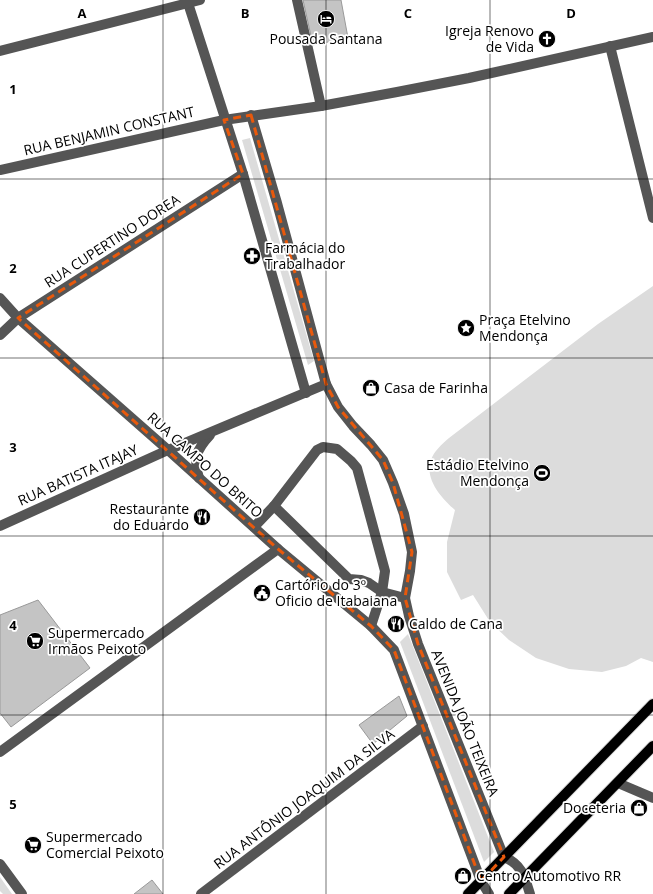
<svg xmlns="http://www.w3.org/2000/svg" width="653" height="894" viewBox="0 0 653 894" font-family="'Open Sans',sans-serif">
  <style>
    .green { fill: #dcdcdc }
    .building { fill: #c4c4c4; stroke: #999 }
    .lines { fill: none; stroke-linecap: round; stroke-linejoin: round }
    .major-casing { stroke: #dbdbdb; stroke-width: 12 }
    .minor { stroke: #555; stroke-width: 10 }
    .major { stroke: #000; stroke-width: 10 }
    .marked { fill: none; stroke: #e8590c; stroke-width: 3; stroke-dasharray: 8 5; stroke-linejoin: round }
    .grid { fill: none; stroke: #000; stroke-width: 1; stroke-opacity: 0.55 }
    .labels { text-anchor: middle; stroke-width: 3.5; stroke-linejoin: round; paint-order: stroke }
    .poi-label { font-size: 14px; fill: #000; stroke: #fff; text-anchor: start }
    .street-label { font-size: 14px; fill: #000; stroke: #fff }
    .grid-label { font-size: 13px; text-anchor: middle; font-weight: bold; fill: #000; stroke: #fff; stroke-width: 3.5; stroke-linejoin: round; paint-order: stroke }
  </style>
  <rect width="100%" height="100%" fill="#fff"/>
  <g class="green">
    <polygon points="250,138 314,361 308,365 242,140"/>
    <path d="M653,286V662L641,658L626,666L602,672L569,669L536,658L509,640L490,622L473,595L461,600L447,572V542L455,510C442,499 424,479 431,460C434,451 442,444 449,438L598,324Z"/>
    <polygon points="408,634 494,852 484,862 400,642"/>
    <polygon points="0,877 12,894 3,894 0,891"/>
  </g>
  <g class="building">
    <polygon points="303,0 341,0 348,38 313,45"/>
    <polygon points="38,600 90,668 11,727 0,713 0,615"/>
    <polygon points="399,696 407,716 373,744 359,725"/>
    <polygon points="152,880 163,894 134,894"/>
  </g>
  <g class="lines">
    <defs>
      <g id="major">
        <polyline points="468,894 653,704"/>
        <polyline points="509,894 653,746"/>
      </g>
    </defs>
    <use href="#major" class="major-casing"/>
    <g class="minor">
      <polyline points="187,0 243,174 306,393"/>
      <polyline points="297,0 321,106"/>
      <polyline points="610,46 653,218"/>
      <polyline points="0,51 200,0"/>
      <path d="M251,115L277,203L326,384L338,407L353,426L371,445L383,460L393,483L404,514L412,552L410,571L405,598L409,616L418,644L504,857C522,864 525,878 530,894"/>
      <polyline points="0,170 224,120 321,106 397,92 469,78 653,37"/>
      <polyline points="0,298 18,318 168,450 278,549 371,626 394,650 481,881 489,894"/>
      <polyline points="0,335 18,318 243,174"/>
      <path d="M199,478C193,459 196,450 210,435"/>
      <polyline points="274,506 349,579 361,580 369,583 382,592 405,598"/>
      <polyline points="0,526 168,450 326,384"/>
      <polyline points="254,527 274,506 317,450 323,447 337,449 351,461 357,468 360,479 385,571 382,592 371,626"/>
      <polyline points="0,752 278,549"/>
      <polyline points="618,783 653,798"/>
      <polyline points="0,864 22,894"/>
      <polyline points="201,894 423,726"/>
    </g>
    <use href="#major" class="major"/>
  </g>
  <path class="marked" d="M251,115L326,384L338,407L383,460L393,483L412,552L405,598L418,644L504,857L481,881L394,650L371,626L278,549L18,318L243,174L224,120Z"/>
  <path class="grid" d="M163,0V894M326,0V894M490,0V894M0,179H653M0,358H653M0,536H653M0,715H653"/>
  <defs>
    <symbol id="hotel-disc" viewBox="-11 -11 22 22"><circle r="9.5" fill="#000" stroke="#fff"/><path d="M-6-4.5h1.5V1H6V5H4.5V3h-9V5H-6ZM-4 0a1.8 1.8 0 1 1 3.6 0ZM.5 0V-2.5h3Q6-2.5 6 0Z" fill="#fff"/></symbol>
    <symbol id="church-disc" viewBox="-11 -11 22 22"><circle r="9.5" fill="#000" stroke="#fff"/><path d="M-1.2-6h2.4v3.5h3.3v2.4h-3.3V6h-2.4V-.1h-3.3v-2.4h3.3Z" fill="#fff"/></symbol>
    <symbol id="pharmacy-disc" viewBox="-11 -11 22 22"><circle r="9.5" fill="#000" stroke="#fff"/><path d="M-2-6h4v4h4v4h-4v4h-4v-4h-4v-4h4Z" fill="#fff"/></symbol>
    <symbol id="sight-disc" viewBox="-11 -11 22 22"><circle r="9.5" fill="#000" stroke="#fff"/><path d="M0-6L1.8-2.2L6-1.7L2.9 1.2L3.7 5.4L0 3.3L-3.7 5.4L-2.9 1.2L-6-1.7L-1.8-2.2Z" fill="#fff"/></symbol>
    <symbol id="shop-disc" viewBox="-11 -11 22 22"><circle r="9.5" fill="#000" stroke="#fff"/><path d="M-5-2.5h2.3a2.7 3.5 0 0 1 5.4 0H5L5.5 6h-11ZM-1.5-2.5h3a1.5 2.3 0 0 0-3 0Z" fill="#fff"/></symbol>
    <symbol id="stadium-disc" viewBox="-11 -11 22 22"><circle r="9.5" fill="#000" stroke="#fff"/><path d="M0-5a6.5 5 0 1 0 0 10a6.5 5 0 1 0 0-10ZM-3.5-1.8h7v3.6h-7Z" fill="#fff"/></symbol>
    <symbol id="restaurant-disc" viewBox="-11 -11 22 22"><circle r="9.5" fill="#000" stroke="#fff"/><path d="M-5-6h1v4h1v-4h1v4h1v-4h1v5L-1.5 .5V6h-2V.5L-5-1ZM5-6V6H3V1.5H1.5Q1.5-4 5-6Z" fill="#fff"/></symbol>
    <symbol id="civic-disc" viewBox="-11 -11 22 22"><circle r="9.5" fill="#000" stroke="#fff"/><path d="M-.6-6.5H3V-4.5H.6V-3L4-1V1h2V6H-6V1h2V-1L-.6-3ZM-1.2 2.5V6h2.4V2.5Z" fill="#fff"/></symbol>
    <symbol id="supermarket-disc" viewBox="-11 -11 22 22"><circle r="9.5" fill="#000" stroke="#fff"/><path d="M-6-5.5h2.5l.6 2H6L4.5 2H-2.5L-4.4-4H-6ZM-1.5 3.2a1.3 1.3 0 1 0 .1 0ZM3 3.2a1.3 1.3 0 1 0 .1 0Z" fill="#fff"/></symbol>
  </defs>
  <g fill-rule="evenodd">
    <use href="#hotel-disc" x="316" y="9" width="20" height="20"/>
    <use href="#church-disc" x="537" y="29" width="20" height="20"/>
    <use href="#pharmacy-disc" x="242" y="246" width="20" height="20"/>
    <use href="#sight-disc" x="456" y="318" width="20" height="20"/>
    <use href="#shop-disc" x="361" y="378" width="20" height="20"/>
    <use href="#stadium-disc" x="532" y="463" width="20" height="20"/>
    <use href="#restaurant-disc" x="192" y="507" width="20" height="20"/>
    <use href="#civic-disc" x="252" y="583" width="20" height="20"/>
    <use href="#restaurant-disc" x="386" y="614" width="20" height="20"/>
    <use href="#supermarket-disc" x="25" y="631" width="20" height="20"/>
    <use href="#shop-disc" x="629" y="798" width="20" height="20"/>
    <use href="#supermarket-disc" x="23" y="835" width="20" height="20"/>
    <use href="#shop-disc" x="453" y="866" width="20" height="20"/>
  </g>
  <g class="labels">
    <g class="poi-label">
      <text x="534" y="36" text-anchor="end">Igreja Renovo<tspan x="534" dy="16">de Vida</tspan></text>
      <text x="326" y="44" text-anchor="middle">Pousada Santana</text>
      <text x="265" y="253">Farmácia do<tspan x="265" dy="16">Trabalhador</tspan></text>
      <text x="479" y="325">Praça Etelvino<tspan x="479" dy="16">Mendonça</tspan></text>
      <text x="384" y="393">Casa de Farinha</text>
      <text x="529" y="470" text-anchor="end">Estádio Etelvino<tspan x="529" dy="16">Mendonça</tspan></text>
      <text x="189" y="514" text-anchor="end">Restaurante<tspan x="189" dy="16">do Eduardo</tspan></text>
      <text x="275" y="590">Cartório do 3º<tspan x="275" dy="16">Oficio de Itabaiana</tspan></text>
      <text x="409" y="629">Caldo de Cana</text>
      <text x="48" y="638">Supermercado<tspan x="48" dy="16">Irmãos Peixoto</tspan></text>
      <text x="626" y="813" text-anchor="end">Doceteria</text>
      <text x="46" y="842">Supermercado<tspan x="46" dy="16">Comercial Peixoto</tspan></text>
      <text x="476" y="881">Centro Automotivo RR</text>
    </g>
    <g class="street-label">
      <text transform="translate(109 131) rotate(-13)" y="5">RUA BENJAMIN CONSTANT</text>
      <text transform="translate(112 241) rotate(-33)" y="5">RUA CUPERTINO DOREA</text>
      <text transform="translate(205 465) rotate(42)" y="5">RUA CAMPO DO BRITO</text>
      <text transform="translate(78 475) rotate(-24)" y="5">RUA BATISTA ITAJAY</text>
      <text transform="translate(465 723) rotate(68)" y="5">AVENIDA JOÃO TEIXEIRA</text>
      <text transform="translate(304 799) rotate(-37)" y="5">RUA ANTÔNIO JOAQUIM DA SILVA</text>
    </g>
  </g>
  <g class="grid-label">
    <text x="82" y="18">A</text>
    <text x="245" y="18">B</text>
    <text x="408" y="18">C</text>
    <text x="571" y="18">D</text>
    <text x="13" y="94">1</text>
    <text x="13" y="273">2</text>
    <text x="13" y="452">3</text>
    <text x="13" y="630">4</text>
    <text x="13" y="809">5</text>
  </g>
</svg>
